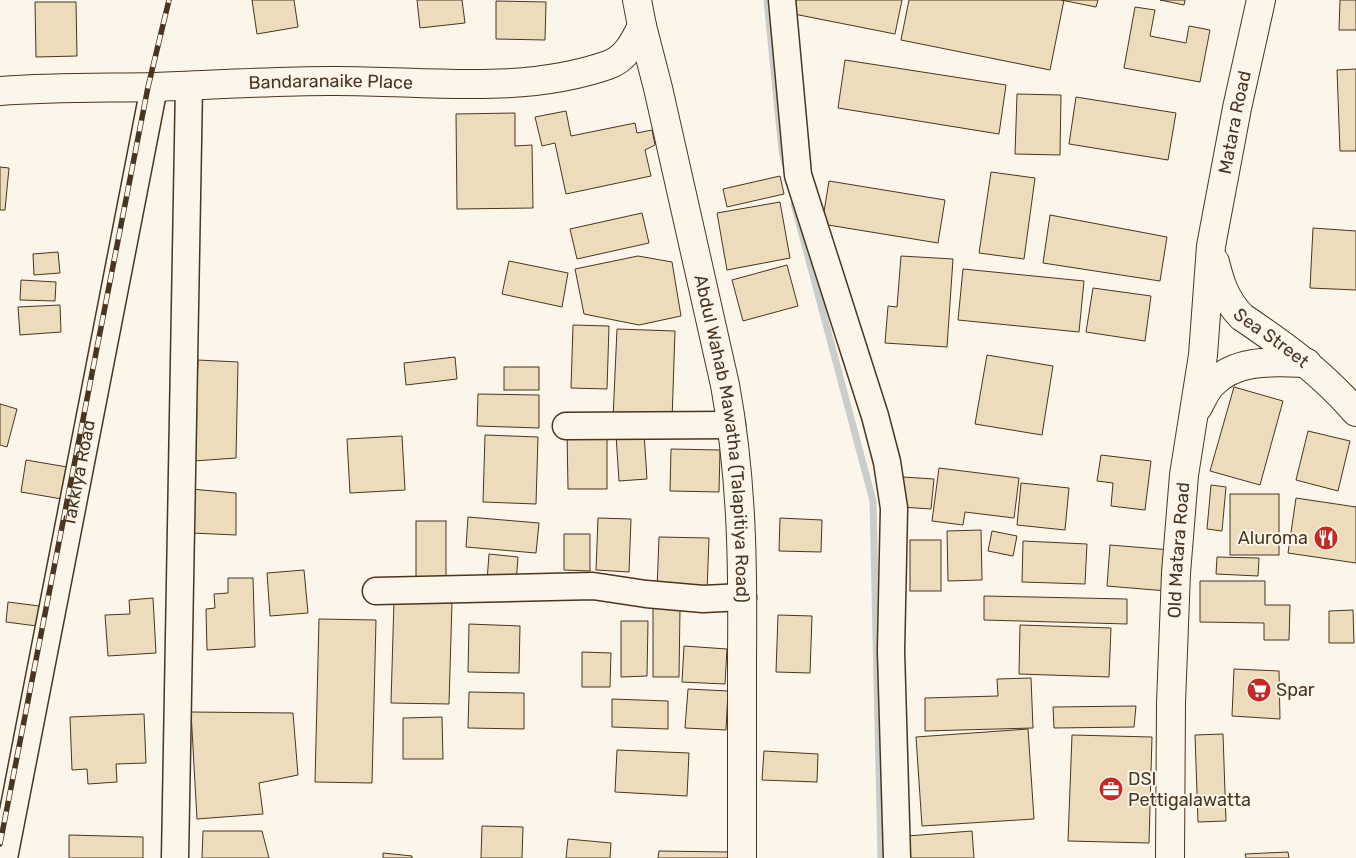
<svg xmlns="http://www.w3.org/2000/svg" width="1356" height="858" viewBox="0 0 1356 858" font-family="Rubik,sans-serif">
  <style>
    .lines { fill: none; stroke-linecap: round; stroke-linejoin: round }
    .stream { stroke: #c9cecd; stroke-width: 7 }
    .building { fill: #ecdcbc; stroke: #4a3520 }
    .minor-casing { stroke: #4a3520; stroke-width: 29 }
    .major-casing { stroke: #4a3520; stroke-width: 30 }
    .highway-casing { stroke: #4a3520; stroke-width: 30 }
    .minor { stroke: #fbf6e9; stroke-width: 26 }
    .major { stroke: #fbf6e9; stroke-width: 28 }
    .highway { stroke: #fbf6e9; stroke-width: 28 }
    .rail-casing { stroke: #4a3520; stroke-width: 5.5 }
    .rail { stroke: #fbf6e9; stroke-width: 4; stroke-dasharray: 11; stroke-linecap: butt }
    .labels { text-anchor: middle; stroke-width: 4; stroke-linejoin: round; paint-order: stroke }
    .street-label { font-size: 18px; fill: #4a3520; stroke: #fbf6e9 }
    .poi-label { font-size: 18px; fill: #4a3520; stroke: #fbf6e9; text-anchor: start }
  </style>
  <rect width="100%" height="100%" fill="#fbf6e9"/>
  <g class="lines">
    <g class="stream">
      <polyline points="767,0 782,151 785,164"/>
      <polyline points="794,204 873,501 881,858"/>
    </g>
  </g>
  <g class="building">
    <polygon points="252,0 294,0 298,27 257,34"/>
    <polygon points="417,0 462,0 465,23 420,28"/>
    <polygon points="796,0 902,0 895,34 794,14"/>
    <polygon points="909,0 1064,0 1050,70 901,40"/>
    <polygon points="1061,0 1098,0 1096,7"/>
    <polygon points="1160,0 1185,0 1184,5"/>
    <polygon points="1340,0 1356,0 1356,30 1339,30"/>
    <polygon points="496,1 546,2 545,40 496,39"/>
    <polygon points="35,2 76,2 77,56 36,57"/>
    <polygon points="1135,7 1155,10 1150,36 1186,43 1189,26 1210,30 1200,82 1124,68"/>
    <polygon points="845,60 1006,85 999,134 838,108"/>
    <polygon points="1356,69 1356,151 1340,151 1337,70"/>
    <polygon points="1017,94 1061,95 1060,155 1015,154"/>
    <polygon points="1076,97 1176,113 1168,160 1069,144"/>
    <polygon points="566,111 571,136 635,123 637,133 652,130 655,145 645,150 651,176 566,194 555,143 542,146 535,117"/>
    <polygon points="515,113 515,146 532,145 533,208 457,209 456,114"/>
    <polygon points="0,167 9,168 5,210 0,210"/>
    <polygon points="991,172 1035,178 1024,259 979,253"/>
    <polygon points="780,176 784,194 727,207 723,189"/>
    <polygon points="829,181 945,200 938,243 822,224"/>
    <polygon points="780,202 790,258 727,270 717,213"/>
    <polygon points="642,213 649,243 577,259 570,229"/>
    <polygon points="1050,215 1167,237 1160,281 1043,263"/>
    <polygon points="1313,228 1356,231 1356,290 1310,288"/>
    <polygon points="58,252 60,273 34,275 33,254"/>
    <polygon points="638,256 672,262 681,316 639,325 584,314 575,269"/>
    <polygon points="901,256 953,259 947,347 885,343 888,306 897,307"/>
    <polygon points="509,261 568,273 562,307 502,294"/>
    <polygon points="787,265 798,306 743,321 732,280"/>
    <polygon points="963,269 1084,281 1079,332 958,320"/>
    <polygon points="21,280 56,282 55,301 20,300"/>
    <polygon points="1093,288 1151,296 1145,341 1086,332"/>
    <polygon points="60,305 61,332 20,335 18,307"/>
    <polygon points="573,325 609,326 607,389 571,388"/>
    <polygon points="617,329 675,331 672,421 613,419"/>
    <polygon points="987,355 1053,366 1042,435 975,424"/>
    <polygon points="455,357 457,379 406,385 404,363"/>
    <polygon points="198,360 238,362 236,458 194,461"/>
    <rect x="504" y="367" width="35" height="23"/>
    <polygon points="1234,387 1283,401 1260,485 1210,471"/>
    <polygon points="478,394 539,395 539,428 477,426"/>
    <polygon points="0,404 17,409 7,447 0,445"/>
    <polygon points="607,431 607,489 568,489 567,432"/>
    <polygon points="1308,431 1350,441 1338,491 1296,480"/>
    <polygon points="644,433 647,479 619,481 616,435"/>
    <polygon points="485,435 538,437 536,504 483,502"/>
    <polygon points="402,436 405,490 350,493 347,439"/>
    <polygon points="671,449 720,450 719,492 670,491"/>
    <polygon points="1101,455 1151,461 1145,510 1111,506 1113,483 1097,481"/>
    <polygon points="26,460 67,467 62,499 21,492"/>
    <polygon points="939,468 1019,478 1014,518 965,512 963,525 932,521"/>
    <polygon points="903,477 934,479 931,509 901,507"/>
    <polygon points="1021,483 1069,488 1065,530 1017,525"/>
    <polygon points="1211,485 1226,487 1222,531 1207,529"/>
    <polygon points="191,489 236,493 236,535 191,533"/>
    <rect x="1230" y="494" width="49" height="61"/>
    <polygon points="1296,498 1356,507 1356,563 1288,553"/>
    <polygon points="468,517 539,523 536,553 466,547"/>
    <polygon points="598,518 631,519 629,572 596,570"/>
    <polygon points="780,518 822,520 821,552 779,551"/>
    <rect x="416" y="521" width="30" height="62"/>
    <polygon points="981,530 982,580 948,581 947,531"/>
    <polygon points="992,531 1017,536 1013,556 988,551"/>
    <polygon points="564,534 590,534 590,571 564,570"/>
    <polygon points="659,537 709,538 707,591 657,590"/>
    <rect x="910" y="540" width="31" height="51"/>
    <polygon points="1023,541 1087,544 1085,584 1022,582"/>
    <polygon points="1110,545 1171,550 1167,591 1107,586"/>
    <polygon points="489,554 518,557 516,583 487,581"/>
    <polygon points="1217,557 1259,558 1258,576 1216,574"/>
    <polygon points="304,570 308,613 270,616 267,573"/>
    <polygon points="228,578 253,578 255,647 207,650 206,609 215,608 214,594 228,593"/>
    <polygon points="1200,581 1265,581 1265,605 1290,605 1289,640 1264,640 1264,623 1200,622"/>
    <polygon points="984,596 1127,599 1127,624 984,620"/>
    <polygon points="153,598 156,653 108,656 105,615 130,614 129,600"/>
    <polygon points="394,600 452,602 449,704 391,703"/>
    <polygon points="8,602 39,606 37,626 6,622"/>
    <polygon points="653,608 680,609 679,677 653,677"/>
    <polygon points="1353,610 1354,643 1329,643 1329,611"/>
    <polygon points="778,615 812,616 810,673 776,672"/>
    <polygon points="319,619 376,620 372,783 315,782"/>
    <polygon points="621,621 648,621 647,676 621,677"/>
    <polygon points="469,624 520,626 519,673 468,672"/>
    <polygon points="1020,625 1111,628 1109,677 1019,674"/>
    <polygon points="684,646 727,649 725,684 682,682"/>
    <polygon points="582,652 611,653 610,687 582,687"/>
    <polygon points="1234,669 1279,671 1280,719 1232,716"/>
    <polygon points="1031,678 1033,728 925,731 925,698 998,696 997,679"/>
    <polygon points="688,689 728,691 726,730 685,728"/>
    <polygon points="469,692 524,693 524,729 468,728"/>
    <polygon points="612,699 668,701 668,729 612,727"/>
    <polygon points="1136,706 1134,727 1054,728 1053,707"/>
    <polygon points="191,712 293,713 298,775 259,783 263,814 197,819"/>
    <polygon points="144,714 146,763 116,764 117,782 88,784 87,769 72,770 70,717"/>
    <polygon points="442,717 443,759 403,759 403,718"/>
    <polygon points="1028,729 1034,819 922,826 916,737"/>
    <polygon points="1223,734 1226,821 1198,822 1195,735"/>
    <polygon points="1072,735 1152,737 1149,843 1068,841"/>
    <polygon points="617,750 689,753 687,796 615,792"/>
    <polygon points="764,751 818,754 817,782 762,780"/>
    <polygon points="482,826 523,827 522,858 481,858"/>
    <polygon points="203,831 262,831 269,858 202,858"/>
    <polygon points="972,831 974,858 909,858 907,836"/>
    <polygon points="69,835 143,837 143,858 69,858"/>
    <polygon points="568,839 611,843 610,858 566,858"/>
    <polygon points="659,851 728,852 728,858 658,858"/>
    <polygon points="1288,852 1289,858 1246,858 1245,854"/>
    <polygon points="383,853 412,856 412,858 383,858"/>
  </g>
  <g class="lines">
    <defs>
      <g id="minor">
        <polyline points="782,0 798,175 875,416 887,462 894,508 891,651 897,858"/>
        <polyline points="566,426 732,425"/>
        <polyline points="376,591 593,586 646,594 703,599 743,597"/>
        <path id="s1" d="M4,858L154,87"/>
        <polyline points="175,858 189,86"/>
      </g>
      <g id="major">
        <path id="s2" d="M637,0L642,26L658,88L725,385C742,477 743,564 742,657C742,724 742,791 742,858"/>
        <path id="s3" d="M0,91C52,87 104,88 155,87C213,85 272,81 330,81C422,80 519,96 608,65C626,59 634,42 642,26"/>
      </g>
      <g id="highway">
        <path id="s4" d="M1215,262C1220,283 1226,301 1242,317C1285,346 1321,372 1356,412"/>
        <path d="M1198,407C1202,400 1206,390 1212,384C1237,358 1275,362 1307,363"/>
        <path id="s5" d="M1170,858L1171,703L1176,573L1184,475L1203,355L1211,246L1237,108L1261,0"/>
      </g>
    </defs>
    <use href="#minor" class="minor-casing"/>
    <use href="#major" class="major-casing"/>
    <use href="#highway" class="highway-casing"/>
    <use href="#minor" class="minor"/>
    <use href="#major" class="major"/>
    <use href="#highway" class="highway"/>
    <defs>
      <polyline id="rail" points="0,844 148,87 169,0"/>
    </defs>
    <use href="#rail" class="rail-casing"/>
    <use href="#rail" class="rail"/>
  </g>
  <defs>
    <symbol id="restaurant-disc" viewBox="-11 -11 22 22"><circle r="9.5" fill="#c62828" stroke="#fbf6e9"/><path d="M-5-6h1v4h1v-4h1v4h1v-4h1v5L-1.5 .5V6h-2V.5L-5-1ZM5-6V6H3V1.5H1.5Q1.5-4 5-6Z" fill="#fff"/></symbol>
    <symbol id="supermarket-disc" viewBox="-11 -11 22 22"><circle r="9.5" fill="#c62828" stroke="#fbf6e9"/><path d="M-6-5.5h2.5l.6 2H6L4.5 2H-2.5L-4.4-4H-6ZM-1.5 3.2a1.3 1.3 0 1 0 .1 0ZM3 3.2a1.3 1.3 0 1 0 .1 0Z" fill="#fff"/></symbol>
    <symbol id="office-disc" viewBox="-11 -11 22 22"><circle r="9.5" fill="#c62828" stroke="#fbf6e9"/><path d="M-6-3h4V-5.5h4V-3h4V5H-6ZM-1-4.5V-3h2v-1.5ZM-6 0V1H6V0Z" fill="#fff"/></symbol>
  </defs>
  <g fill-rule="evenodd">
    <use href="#restaurant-disc" x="1312" y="524" width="28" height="28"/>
    <use href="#supermarket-disc" x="1245" y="676" width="28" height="28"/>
    <use href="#office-disc" x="1097" y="775" width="28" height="28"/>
  </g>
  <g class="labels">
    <g class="street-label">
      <text dy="6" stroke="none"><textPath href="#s3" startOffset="331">Bandaranaike Place</textPath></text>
      <text dy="6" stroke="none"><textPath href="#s5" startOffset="740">Matara Road</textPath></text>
      <text dy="6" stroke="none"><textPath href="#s4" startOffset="98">Sea Street</textPath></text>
      <text dy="6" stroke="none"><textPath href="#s2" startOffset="448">Abdul Wahab Mawatha (Talapitiya Road)</textPath></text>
      <text dy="6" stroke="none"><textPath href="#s1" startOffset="392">Takkiya Road</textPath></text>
      <text dy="6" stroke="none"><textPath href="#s5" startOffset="308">Old Matara Road</textPath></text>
    </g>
    <g class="poi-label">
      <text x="1308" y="544" text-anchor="end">Aluroma</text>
      <text x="1276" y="696">Spar</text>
      <text x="1128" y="785">DSI<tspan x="1128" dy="21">Pettigalawatta</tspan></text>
    </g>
  </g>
</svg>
